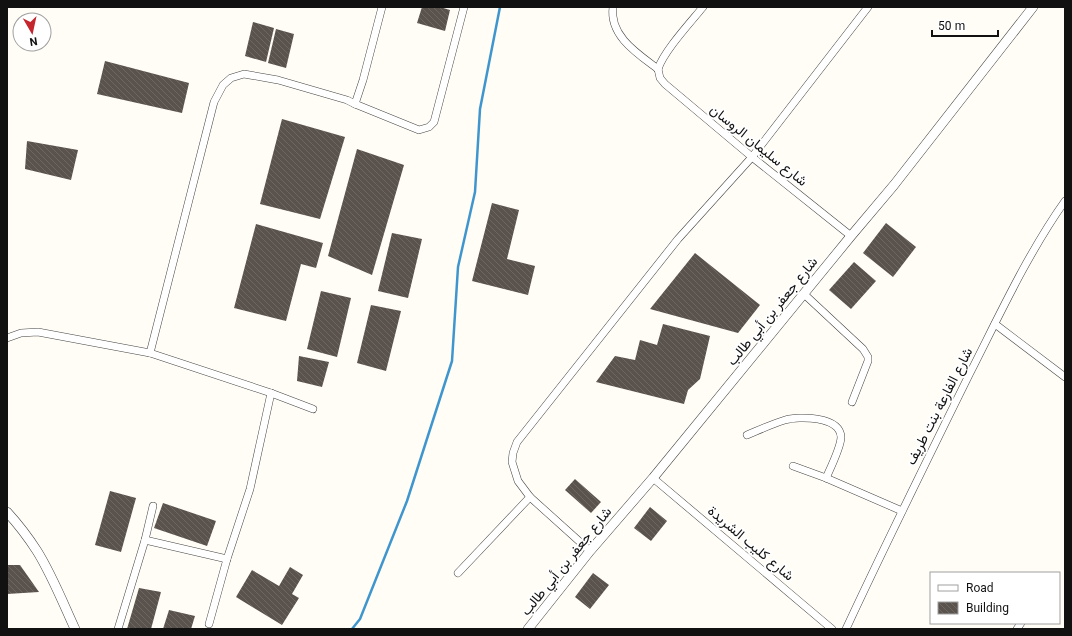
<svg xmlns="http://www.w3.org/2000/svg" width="1072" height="636" viewBox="0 0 1072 636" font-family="Georgia,Vazirmatn,serif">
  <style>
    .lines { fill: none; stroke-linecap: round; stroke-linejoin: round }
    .stream { stroke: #3f96cf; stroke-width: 2.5 }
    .building { fill: url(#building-back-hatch) }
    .minor-casing { stroke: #444; stroke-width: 8 }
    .tertiary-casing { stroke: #444; stroke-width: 10 }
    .minor { stroke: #fff; stroke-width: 7 }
    .tertiary { stroke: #fff; stroke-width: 9 }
    .labels { text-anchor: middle; stroke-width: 4; stroke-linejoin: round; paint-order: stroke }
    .street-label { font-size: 14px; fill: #111; stroke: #fff }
  </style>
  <defs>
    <pattern id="building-back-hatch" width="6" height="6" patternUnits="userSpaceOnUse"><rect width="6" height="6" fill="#5a524d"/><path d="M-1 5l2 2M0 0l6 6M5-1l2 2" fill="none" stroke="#6d6662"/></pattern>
  </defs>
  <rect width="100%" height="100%" fill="#fffdf5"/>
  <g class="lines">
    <polyline class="stream" points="352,629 360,619 407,501 452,361 458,267 475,192 480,109 500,7"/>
  </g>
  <g class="building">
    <polygon points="422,7 440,7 450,10 445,31 417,23"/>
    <polygon points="253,22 274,28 266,62 245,56"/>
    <polygon points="276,29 294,34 286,68 268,63"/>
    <polygon points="105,61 189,83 182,113 97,94"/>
    <polygon points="282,119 345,137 320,219 260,204"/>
    <polygon points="27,141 78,150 71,180 25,169"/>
    <polygon points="357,149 404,165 372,275 328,256"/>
    <polygon points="492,203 519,210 507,259 535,266 528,295 472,281"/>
    <polygon points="886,223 916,247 893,277 863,253"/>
    <polygon points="256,224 323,243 316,268 301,264 286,321 234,308"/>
    <polygon points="392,233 422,239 408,298 378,291"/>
    <polygon points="695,253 760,305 738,333 650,309"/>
    <polygon points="854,262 876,281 851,309 829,290"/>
    <polygon points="321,291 351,298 337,357 307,349"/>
    <polygon points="371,305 401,311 386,371 357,363"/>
    <polygon points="663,324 710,336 700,379 688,390 684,404 596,382 615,356 635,360 640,340 657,345"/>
    <polygon points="299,356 329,362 322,387 297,381"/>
    <polygon points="575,479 601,502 591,513 565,490"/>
    <polygon points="110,491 136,498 121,552 95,545"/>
    <polygon points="163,503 216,521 207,546 154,528"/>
    <polygon points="650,507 667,521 651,541 634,528"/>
    <polygon points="7,565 20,565 39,592 7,594"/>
    <polygon points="290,567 303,575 292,594 299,598 282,625 236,597 252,570 279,586"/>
    <polygon points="593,573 609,585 590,609 575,597"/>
    <polygon points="139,588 161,592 151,629 127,629"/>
    <polygon points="169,610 195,616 191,629 163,629"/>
  </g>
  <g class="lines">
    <defs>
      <g id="minor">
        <path d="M613,7C609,36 638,54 658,69"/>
        <polyline points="658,69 660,78 665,84 752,157 851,236"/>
        <path d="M658,69C664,51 690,23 703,7"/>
        <polyline points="355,104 419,130 429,127 434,122 464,7"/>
        <polyline points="804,294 863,349 868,357 868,361 852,402"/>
        <polyline points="995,324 1065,377"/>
        <polyline points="7,338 21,333 38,332 150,353 271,393 313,409"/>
        <polyline points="150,353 214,102 223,85 231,78 244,74 278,80 347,100 355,104 363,80 382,7"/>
        <path d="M747,435C759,430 772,424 785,420C799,416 840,416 841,437C841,447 830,469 826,478"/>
        <polyline points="793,466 826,478 902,511"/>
        <polyline points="653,478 832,629"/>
        <polyline points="145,540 227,559"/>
        <polyline points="590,551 530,497 518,481 512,462 513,453 517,442 678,239 752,157 868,7"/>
        <polyline points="458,573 530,497"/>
        <polyline points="209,624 227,559 250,489 271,393"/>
        <polyline points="118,629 145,540 153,506"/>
        <path d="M846,629C886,543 928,458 970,373C999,316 1028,253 1065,201"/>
        <polyline points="1017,629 1021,623"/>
      </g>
      <g id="tertiary">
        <path d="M7,512C18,524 28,537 37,551C52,575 63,603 75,629"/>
        <polyline points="528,629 590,551 653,478 851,236 894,185 1033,7"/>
      </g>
    </defs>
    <use href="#minor" class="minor-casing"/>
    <use href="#tertiary" class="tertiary-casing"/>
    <use href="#minor" class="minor"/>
    <use href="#tertiary" class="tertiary"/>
  </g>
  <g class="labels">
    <g class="street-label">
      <text transform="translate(759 145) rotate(39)" y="5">شارع سليمان الروسان</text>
      <text transform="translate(772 311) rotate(-51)" y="5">شارع جعفر بن أبي طالب</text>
      <text transform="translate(939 406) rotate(-63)" y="5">شارع الفارعة بنت طريف</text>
      <text transform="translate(751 543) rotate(40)" y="5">شارع كليب الشريدة</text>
      <text transform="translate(566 561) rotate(-51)" y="5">شارع جعفر بن أبي طالب</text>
    </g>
  </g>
  <rect width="1072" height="636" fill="none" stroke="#111111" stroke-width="16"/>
  <rect x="930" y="572" width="130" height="52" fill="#ffffff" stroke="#a0a0a0"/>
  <rect x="938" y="585" width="20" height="6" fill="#ffffff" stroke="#a0a0a0"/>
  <text x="966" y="592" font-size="12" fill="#111111">Road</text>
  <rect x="938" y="602" width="20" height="12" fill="url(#building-back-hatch)" stroke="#a0a0a0"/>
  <text x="966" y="612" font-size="12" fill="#111111">Building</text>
  <g transform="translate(32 32) rotate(171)"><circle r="19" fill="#ffffff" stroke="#a0a0a0"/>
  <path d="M0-3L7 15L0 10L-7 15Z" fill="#c4262e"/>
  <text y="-6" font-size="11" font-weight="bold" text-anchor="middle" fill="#111111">N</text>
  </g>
  <path d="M932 30v6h66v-6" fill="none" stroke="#111111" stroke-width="2"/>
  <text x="938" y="30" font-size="12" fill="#111111" stroke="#ffffff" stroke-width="3" paint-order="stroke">50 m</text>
</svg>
